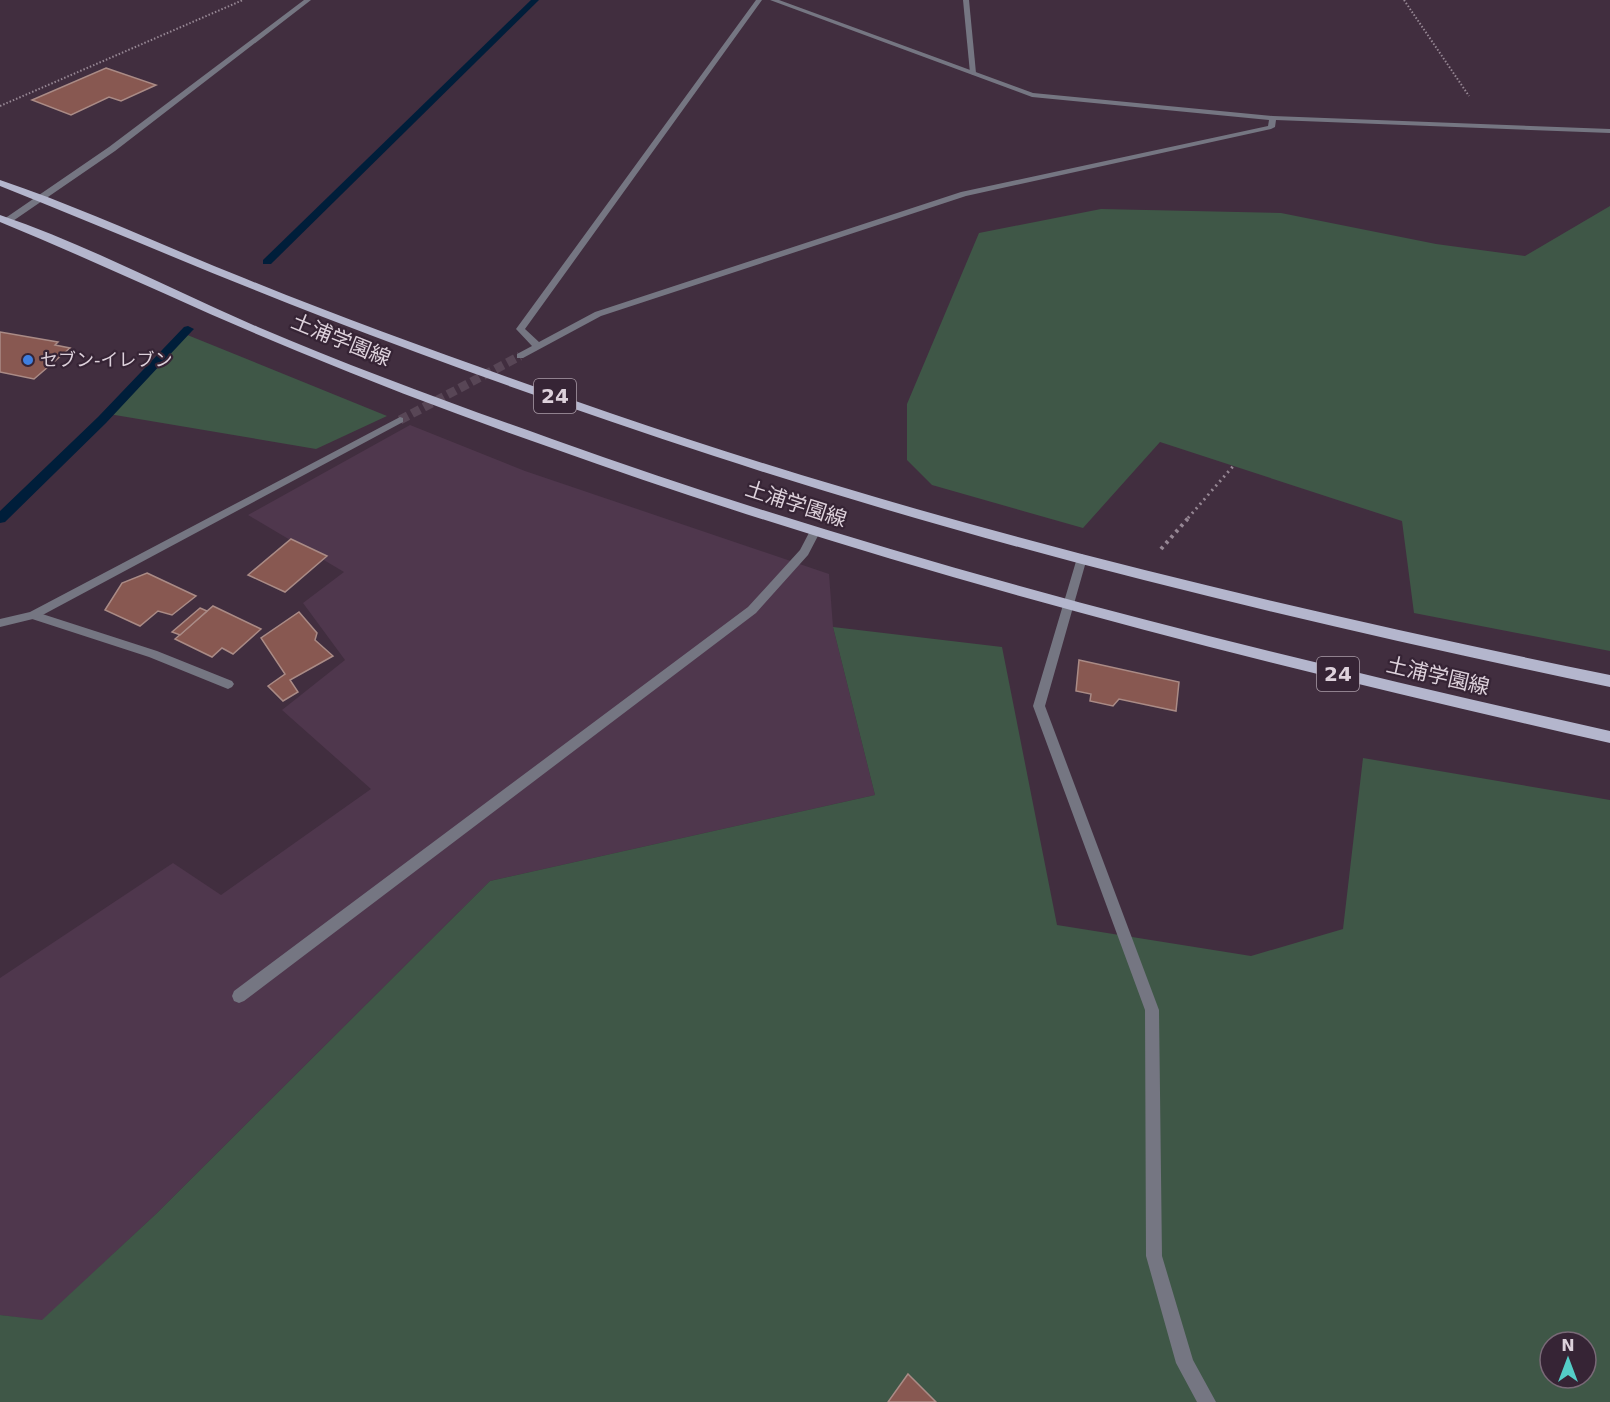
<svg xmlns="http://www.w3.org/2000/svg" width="1610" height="1402" viewBox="0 0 1610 1402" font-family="'DejaVu Sans','Noto Sans JP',sans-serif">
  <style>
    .built { fill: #4f374d }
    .green { fill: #3f5747; fill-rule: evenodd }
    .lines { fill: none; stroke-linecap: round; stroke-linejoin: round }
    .stream { fill: #001e3a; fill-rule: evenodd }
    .building { fill: #885851; stroke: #aa8b86; stroke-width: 1.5 }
    .minor-tunnel { stroke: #584656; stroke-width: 9; stroke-dasharray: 9 4.5; stroke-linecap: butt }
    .path-far2 { stroke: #968794; stroke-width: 2; stroke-dasharray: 1.5 2; stroke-linecap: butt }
    .path-far1 { stroke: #968794; stroke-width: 3; stroke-dasharray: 2 4; stroke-linecap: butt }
    .path { stroke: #968794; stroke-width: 4; stroke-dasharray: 3 4.5; stroke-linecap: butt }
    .service { fill: #757682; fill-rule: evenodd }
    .minor { fill: #757682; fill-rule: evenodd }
    .primary { fill: #b4b6cd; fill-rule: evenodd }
    .shop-dot { fill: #3f7fe0; stroke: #362435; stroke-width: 2 }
    .labels { text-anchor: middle; stroke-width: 4.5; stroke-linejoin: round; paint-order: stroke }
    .far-poi-label { font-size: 18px; fill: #ddd1db; stroke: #362435; text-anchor: start }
    .shield { fill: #362435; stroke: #ab9da9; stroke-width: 1.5 }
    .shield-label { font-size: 20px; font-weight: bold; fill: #ddd1db }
    .street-label { font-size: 21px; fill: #ddd1db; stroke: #362435 }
  </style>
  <rect width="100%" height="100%" fill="#412e3f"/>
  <polygon class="built" points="410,425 525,471 829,574 833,627 875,795 490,881 156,1214 42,1321 0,1315 0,978 173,863 221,895 371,789 282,710 345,660 303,603 344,572 248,515"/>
  <g class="green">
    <polygon points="1610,206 1610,651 1414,613 1402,521 1160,442 1083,528 932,485 907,460 907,404 979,233 1101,209 1281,213 1436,244 1525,256"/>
    <polygon points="180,332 387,416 316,449 103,413"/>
    <path d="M833,627L1002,647L1057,925L1251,956L1343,929L1363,758L1610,800V1402H0V1315L42,1320L156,1214L490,881L875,795ZM1550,1342H1586V1378H1550Z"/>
  </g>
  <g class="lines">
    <g class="stream">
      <polygon points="531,0 539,0 271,264 263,264 263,260"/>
      <polygon points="188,326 194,329 192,331 106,423 5,522 0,523 0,511 98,417 184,327"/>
    </g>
  </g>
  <g class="building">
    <polygon points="106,68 156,85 121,101 109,97 71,115 32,100"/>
    <polygon points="0,332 58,342 55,345 70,348 34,379 0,372"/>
    <polygon points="291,539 327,556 285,592 248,575"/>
    <polygon points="147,573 196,596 172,615 158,611 140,626 105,610 122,583"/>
    <polygon points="213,606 261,629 233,654 222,648 212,657 175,639"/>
    <polygon points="200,608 207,611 180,635 172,632"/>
    <polygon points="299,612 317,633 315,640 333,656 290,680 298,692 283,701 268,686 285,674 261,638"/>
    <polygon points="1079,660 1179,682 1176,711 1119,699 1113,706 1090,701 1091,694 1076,691"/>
    <polygon points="908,1374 936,1402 888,1402"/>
  </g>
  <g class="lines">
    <polyline class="minor-tunnel" points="400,420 520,356"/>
    <g class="path-far2">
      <polyline points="1404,0 1469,96"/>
      <polyline points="0,106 243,0"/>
    </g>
    <polyline class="path-far1" points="1188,518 1235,464"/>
    <polyline class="path" points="1161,549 1190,516"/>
    <g class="service">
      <polygon points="963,0 969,0 976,73 973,75 970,73"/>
      <polygon points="815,528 820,532 808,555 756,613 244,1001 239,1003 234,1001 232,996 234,991 748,607 800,550 811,529"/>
      <polygon points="33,611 157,651 232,681 234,684 232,687 228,689 149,657 29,618 27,615"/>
    </g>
    <g class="minor">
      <polygon points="304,0 311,0 115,151 10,223 4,223 4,219 109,147"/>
      <polygon points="756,0 762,0 525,329 539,342 595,312 961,192 1268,126 1269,120 1032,97 770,0 779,0 1033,93 1273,116 1610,129 1610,133 1276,120 1275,127 1271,129 966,196 601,316 523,358 517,358 517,354 532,346 516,329"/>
      <polygon points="400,417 403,418 403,422 37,618 0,627 0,619 30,612"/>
      <polygon points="1082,554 1087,558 1045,706 1159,1010 1162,1256 1193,1360 1216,1402 1197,1402 1176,1363 1146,1256 1145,1010 1033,706 1077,558"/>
    </g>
    <g class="primary">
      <path d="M0,180C83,208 163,246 244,278C364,327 487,370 610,413C936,525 1272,606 1610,675V687C1308,624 1007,552 714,456C583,413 452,367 323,317C214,275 108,229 0,186Z"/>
      <path d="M0,215C88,245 172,290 258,327C354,368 453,404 552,439C897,563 1253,651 1610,731V743C1252,662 897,572 552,448C466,418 381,386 297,351C197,310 100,263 0,222Z"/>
    </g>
  </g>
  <circle class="shop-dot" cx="28" cy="360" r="6"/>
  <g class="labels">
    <g class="far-poi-label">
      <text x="40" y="366">セブン-イレブン</text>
    </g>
    <g class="shield">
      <rect x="534" y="379" width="42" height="34" rx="4.5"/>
      <rect x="1317" y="657" width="42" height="34" rx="4.5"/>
    </g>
    <g class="shield-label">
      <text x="555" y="403">24</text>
      <text x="1338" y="681">24</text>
    </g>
    <g class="street-label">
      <text transform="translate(341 340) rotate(22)" y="7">土浦学園線</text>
      <text transform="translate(796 504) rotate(18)" y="7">土浦学園線</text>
      <text transform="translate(1438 676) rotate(13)" y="7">土浦学園線</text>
    </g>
  </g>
  <g transform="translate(1568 1360)"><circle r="28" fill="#362435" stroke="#796977" stroke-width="1.5"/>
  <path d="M0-4.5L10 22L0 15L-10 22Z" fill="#54cdc7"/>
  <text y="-9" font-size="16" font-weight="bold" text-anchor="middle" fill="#ddd1db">N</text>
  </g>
</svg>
